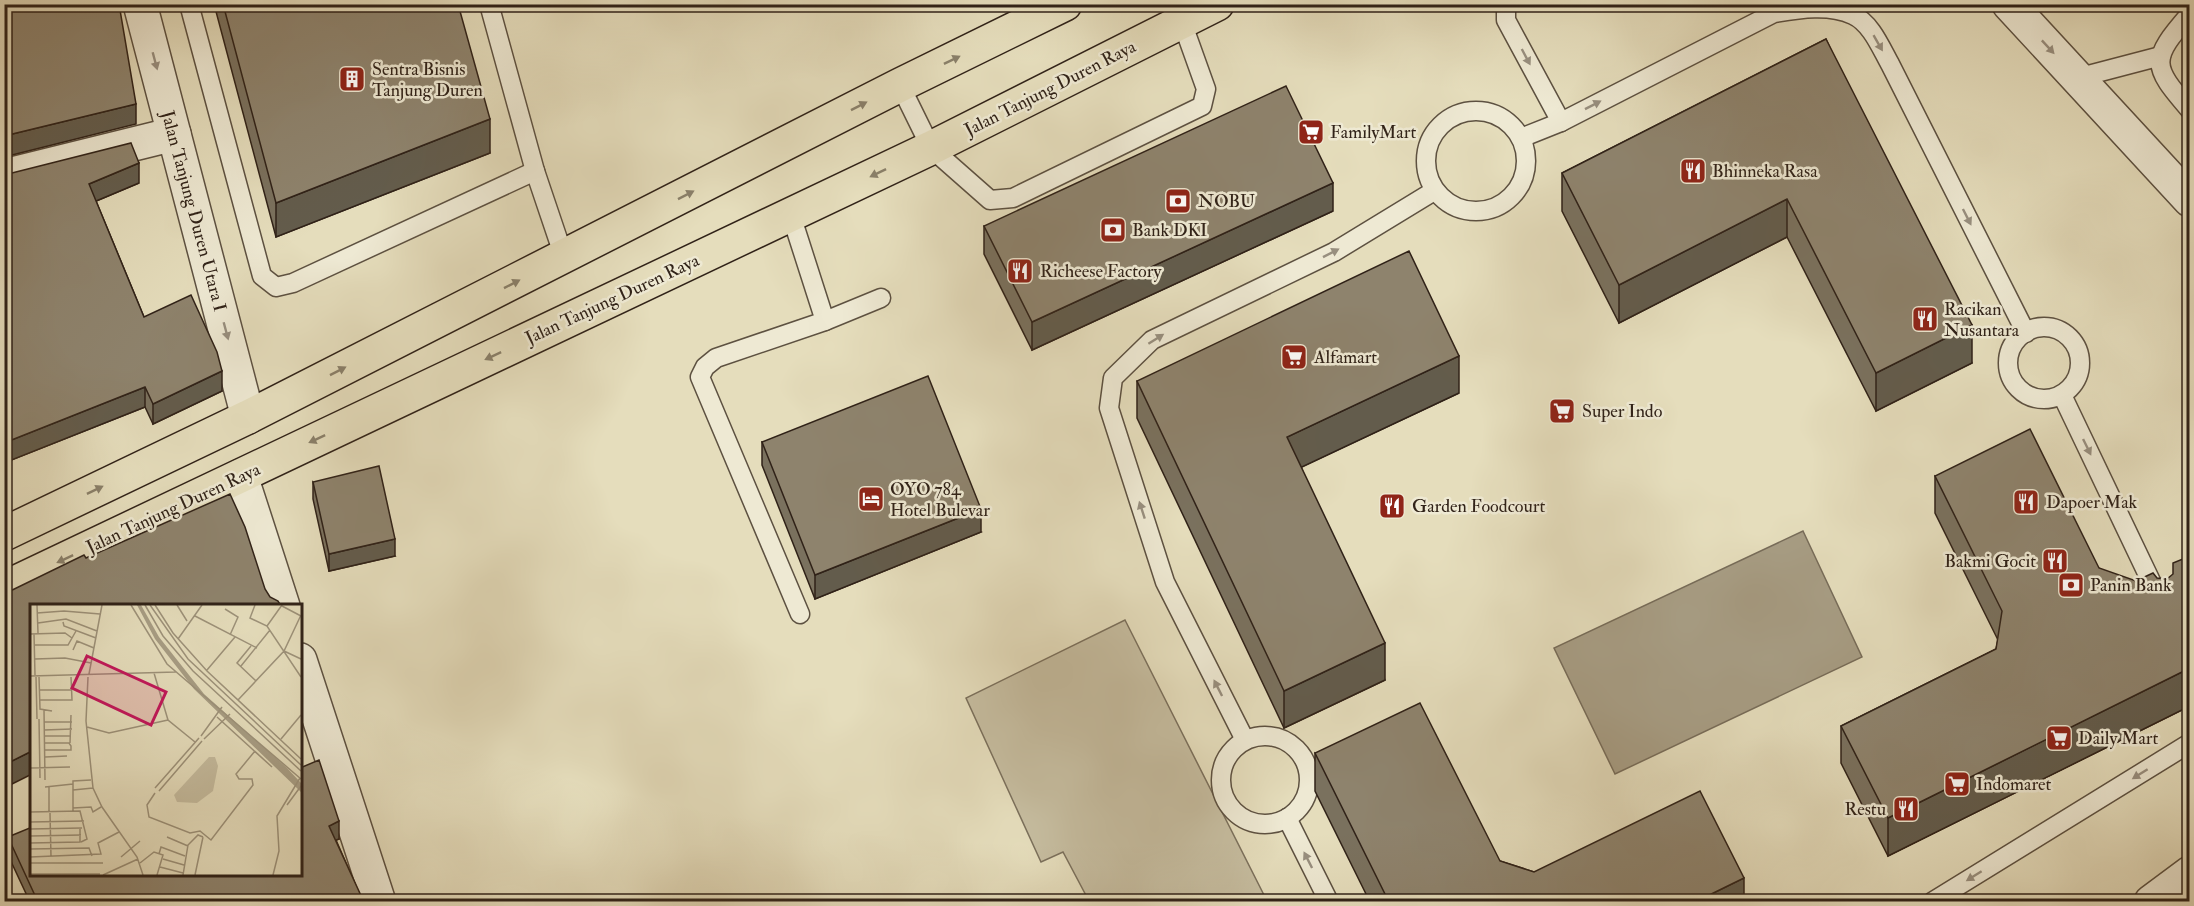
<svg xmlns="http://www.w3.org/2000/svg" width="2194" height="906" viewBox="0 0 2194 906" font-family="'IM FELL Double Pica',serif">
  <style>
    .green { fill: #c6bda0; stroke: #7b705c; stroke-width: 1.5 }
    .water { fill: #a79d84; stroke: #776c59; stroke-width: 1.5 }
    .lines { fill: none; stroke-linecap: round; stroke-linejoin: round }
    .lane-casing { stroke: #5d5141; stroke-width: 21 }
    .street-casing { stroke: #5d5141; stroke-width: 36 }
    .primary-casing { stroke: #302218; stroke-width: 36 }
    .lane { stroke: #eee9d3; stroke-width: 18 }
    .street { stroke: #eee9d3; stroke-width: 33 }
    .primary { stroke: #e5ddbc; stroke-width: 33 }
    .wall { fill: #7a715e; stroke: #302218; stroke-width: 1.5 }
    .shaded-wall { fill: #635c4c; stroke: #302218; stroke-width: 1.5 }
    .building { fill: #8e836d; stroke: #302218; stroke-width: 1.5 }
    .oneway { fill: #988f7f }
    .oneway2 { fill: #8a806a }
    .labels { text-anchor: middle; stroke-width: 5; stroke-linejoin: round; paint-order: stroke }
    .poi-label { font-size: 18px; fill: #302218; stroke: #eee9d3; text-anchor: start }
    .street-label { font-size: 18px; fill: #302218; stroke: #eee9d3 }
    .inset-road { fill: none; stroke: #9d927a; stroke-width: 1.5 }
    .view { fill: #c2185b; fill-opacity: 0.15; stroke: #c2185b; stroke-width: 3 }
    .inset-edge { fill: none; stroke: #302218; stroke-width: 3 }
  </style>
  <rect width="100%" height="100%" fill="#e5ddbc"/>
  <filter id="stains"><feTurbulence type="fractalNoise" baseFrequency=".00333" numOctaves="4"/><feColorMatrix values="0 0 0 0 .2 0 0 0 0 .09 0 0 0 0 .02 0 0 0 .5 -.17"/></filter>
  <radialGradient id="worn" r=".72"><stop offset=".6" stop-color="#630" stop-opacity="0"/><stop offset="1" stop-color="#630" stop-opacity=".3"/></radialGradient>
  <polygon class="green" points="1125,620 1267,901 1089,901 1063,852 1041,862 966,698"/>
  <polygon class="water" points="1803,531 1862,657 1615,774 1554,648"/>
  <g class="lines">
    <defs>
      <g id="lane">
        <polyline points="189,4 262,276 276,287 293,283 535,171"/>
        <polyline points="489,4 535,171 564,257"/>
        <polyline points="1509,4 1506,9 1506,20 1561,122"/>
        <path d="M2190,14C2150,60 2151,65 2190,110"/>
        <polyline points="2077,78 2161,56"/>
        <polyline points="900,85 931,148 990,200 1013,198 1202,106 1206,89 1182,22"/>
        <circle cx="1476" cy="161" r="50"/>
        <path d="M1521,138L1561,122L1774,13C1799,9 1829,4 1853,15C1871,23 1881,48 1890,64L2026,333"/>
        <polyline points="791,215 825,321 716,358 705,367 700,377 800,614"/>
        <polyline points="825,321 881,298"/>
        <circle cx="2044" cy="363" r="36"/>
        <polyline points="2062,395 2158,596"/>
        <circle cx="1265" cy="780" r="44"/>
        <polyline points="1245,740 1165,582 1109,408 1113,378 1152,340 1334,252 1434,191"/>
        <polyline points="1287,818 1329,902"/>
        <polyline points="1932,902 2190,743"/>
      </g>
      <g id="street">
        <polyline points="140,4 248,417"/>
        <polyline points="2009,4 2190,200"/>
        <polyline points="4,176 174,134"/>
        <polyline points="241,476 283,606"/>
        <polyline points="300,660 379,902"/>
        <polyline points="2151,902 2190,873"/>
      </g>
      <g id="primary">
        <polyline points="4,534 248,417 900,85 1065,4"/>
        <polyline points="4,588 931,148 1217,4"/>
      </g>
    </defs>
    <use href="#lane" class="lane-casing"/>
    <use href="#street" class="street-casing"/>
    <use href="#primary" class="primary-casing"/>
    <use href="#lane" class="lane"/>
    <use href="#street" class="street"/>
    <use href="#primary" class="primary"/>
  </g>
  <g class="wall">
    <polygon points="214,4 458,4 490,153 276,237"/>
    <polygon points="1826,39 1972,363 1876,411 1787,237 1619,323 1562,211 1562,173"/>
    <polygon points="4,174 139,183 96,201 144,317 222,391 153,424 145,407 4,463"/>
    <polygon points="1333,211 1032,350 984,254 984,226"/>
    <polygon points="1137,381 1459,393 1301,467 1385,680 1284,728 1137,418"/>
    <polygon points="762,442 981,532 815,599 762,465"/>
    <polygon points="1935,476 2099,568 2190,706 1888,856 1841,763 1841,726 1996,649 1998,640 1935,513"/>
    <polygon points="313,482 395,556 329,571 313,499"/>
    <polygon points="1315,753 1500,861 1534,872 1744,902 1370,902 1315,791"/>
    <polygon points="300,768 339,839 336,840 363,902 30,902 8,855 8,837 32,874"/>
  </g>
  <g class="shaded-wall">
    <polygon points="136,104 136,124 4,157 4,136"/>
    <polygon points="490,119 490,153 276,237 276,203"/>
    <polygon points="139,163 139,183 89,204 89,184"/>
    <polygon points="1333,183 1333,211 1032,350 1032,322"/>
    <polygon points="1787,199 1787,237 1619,323 1619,285"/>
    <polygon points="1972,325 1972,363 1876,411 1876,373"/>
    <polygon points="1459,356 1459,393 1287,474 1287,437"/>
    <polygon points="222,371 222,391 153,424 153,404"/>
    <polygon points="145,387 145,407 4,463 4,443"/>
    <polygon points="981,509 981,532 815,599 815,575"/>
    <polygon points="395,539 395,556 329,571 329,554"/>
    <polygon points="1385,643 1385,680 1284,728 1284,691"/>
    <polygon points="2190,668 2190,706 1888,856 1888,818"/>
    <polygon points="32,751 32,774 4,788 4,765"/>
    <polygon points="339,821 339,839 329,843 329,826"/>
    <polygon points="1744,878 1744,902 1695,902"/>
  </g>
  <g class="building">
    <polygon points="4,4 119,4 136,104 4,136"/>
    <polygon points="223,4 458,4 490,119 276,203"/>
    <polygon points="1826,39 1972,325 1876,373 1787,199 1619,285 1562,173"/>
    <polygon points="1286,86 1333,183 1032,322 984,226"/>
    <polygon points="131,143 139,163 89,184 144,317 191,295 217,352 222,371 153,404 145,387 4,443 4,174 8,174"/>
    <polygon points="1409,251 1459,356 1287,437 1385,643 1284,691 1137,381"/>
    <polygon points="928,376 981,509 815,575 762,442"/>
    <polygon points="2030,429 2099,568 2136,581 2153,573 2157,578 2167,579 2173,574 2173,563 2190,556 2190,668 1888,818 1841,726 1996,649 2002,611 1935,476"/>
    <polygon points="379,466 395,539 329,554 313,482"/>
    <polygon points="230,494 245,527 265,589 270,597 278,601 281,606 32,606 32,751 4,765 4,594 84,555 86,558"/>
    <polygon points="1420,703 1500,861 1534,872 1700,791 1744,878 1695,902 1389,902 1315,753"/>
    <polygon points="319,760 339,821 329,826 363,900 360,902 38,902 8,837 32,827 32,874 300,874 300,768"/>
  </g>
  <defs><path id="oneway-solid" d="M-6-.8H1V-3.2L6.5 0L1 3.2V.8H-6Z" transform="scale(1.5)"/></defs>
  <g class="oneway">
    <use href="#oneway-solid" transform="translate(1878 43) rotate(60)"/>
    <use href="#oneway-solid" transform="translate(2048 47) rotate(47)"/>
    <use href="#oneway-solid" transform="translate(1526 57) rotate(62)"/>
    <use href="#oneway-solid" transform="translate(155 61) rotate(75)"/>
    <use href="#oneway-solid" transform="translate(1593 105) rotate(-27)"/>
    <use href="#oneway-solid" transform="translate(1967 217) rotate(63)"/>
    <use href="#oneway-solid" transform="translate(1331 253) rotate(-27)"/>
    <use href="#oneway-solid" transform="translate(226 331) rotate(75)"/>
    <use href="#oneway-solid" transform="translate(1156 339) rotate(-32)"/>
    <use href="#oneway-solid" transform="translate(2087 447) rotate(64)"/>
    <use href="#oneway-solid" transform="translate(1142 510) rotate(-108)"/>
    <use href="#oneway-solid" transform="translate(1218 688) rotate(-117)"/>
    <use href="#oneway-solid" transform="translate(2140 774) rotate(148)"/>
    <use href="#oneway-solid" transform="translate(1308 860) rotate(-117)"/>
    <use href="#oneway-solid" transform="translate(1974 876) rotate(148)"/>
  </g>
  <g class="oneway2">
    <use href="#oneway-solid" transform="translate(952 60) rotate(-26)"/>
    <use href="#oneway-solid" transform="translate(859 106) rotate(-27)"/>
    <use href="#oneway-solid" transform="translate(878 173) rotate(154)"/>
    <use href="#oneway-solid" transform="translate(686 195) rotate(-27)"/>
    <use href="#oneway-solid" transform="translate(512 284) rotate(-27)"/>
    <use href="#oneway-solid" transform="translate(493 356) rotate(155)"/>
    <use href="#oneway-solid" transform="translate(338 371) rotate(-27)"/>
    <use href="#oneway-solid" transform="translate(317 439) rotate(155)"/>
    <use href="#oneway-solid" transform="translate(95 490) rotate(-26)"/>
    <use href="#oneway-solid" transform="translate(65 559) rotate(155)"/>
  </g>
  <defs>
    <symbol id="building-square" viewBox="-11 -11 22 22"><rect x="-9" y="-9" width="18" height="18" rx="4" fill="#8f2418" stroke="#eee9d3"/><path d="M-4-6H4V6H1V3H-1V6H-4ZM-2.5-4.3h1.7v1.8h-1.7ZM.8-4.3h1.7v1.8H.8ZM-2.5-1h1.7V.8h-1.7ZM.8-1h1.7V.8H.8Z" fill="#fff"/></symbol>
    <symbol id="supermarket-square" viewBox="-11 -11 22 22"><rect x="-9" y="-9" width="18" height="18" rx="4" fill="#8f2418" stroke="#eee9d3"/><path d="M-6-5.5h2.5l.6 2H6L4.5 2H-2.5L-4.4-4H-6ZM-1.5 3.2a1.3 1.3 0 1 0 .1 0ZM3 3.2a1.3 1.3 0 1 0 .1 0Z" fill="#fff"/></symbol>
    <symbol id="restaurant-square" viewBox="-11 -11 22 22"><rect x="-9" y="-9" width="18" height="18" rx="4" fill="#8f2418" stroke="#eee9d3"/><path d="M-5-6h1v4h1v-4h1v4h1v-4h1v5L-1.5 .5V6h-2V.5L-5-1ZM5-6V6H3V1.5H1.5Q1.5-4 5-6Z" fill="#fff"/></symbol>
    <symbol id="bank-square" viewBox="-11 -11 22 22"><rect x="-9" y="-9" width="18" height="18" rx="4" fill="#8f2418" stroke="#eee9d3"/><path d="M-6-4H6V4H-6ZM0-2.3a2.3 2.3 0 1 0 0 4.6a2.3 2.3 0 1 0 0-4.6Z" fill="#fff"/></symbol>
    <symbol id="hotel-square" viewBox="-11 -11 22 22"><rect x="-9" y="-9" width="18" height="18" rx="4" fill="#8f2418" stroke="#eee9d3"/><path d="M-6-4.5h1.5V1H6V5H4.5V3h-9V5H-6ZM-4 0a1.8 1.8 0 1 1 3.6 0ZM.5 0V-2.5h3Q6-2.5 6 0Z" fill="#fff"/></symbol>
  </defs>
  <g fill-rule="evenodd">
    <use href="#building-square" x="337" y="64" width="30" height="30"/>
    <use href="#supermarket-square" x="1296" y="117" width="30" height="30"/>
    <use href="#restaurant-square" x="1678" y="156" width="30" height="30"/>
    <use href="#bank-square" x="1163" y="186" width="30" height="30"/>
    <use href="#bank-square" x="1098" y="215" width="30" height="30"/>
    <use href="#restaurant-square" x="1005" y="256" width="30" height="30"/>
    <use href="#restaurant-square" x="1910" y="304" width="30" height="30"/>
    <use href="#supermarket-square" x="1279" y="342" width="30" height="30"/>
    <use href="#supermarket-square" x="1547" y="396" width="30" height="30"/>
    <use href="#hotel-square" x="856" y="484" width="30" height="30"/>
    <use href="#restaurant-square" x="2011" y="487" width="30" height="30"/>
    <use href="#restaurant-square" x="1377" y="491" width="30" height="30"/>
    <use href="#restaurant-square" x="2040" y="546" width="30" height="30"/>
    <use href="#bank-square" x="2056" y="570" width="30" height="30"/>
    <use href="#supermarket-square" x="2044" y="723" width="30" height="30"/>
    <use href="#supermarket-square" x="1942" y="769" width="30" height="30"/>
    <use href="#restaurant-square" x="1891" y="794" width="30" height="30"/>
  </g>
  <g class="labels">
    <g class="poi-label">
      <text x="372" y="75">Sentra Bisnis<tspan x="372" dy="21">Tanjung Duren</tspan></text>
      <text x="1330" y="138">FamilyMart</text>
      <text x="1712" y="177">Bhinneka Rasa</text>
      <text x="1198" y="207">NOBU</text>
      <text x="1132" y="236">Bank DKI</text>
      <text x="1040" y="277">Richeese Factory</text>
      <text x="1944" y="315">Racikan<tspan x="1944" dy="21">Nusantara</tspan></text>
      <text x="1314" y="363">Alfamart</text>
      <text x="1582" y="417">Super Indo</text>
      <text x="890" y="495">OYO 784<tspan x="890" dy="21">Hotel Bulevar</tspan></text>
      <text x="2046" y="508">Dapoer Mak</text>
      <text x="1412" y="512">Garden Foodcourt</text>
      <text x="2036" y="567" text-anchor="end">Bakmi Gocit</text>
      <text x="2090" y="591">Panin Bank</text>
      <text x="2078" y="744">Daily Mart</text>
      <text x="1976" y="790">Indomaret</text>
      <text x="1886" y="815" text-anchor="end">Restu</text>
    </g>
    <g class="street-label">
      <text transform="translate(1050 88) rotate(-27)" y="6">Jalan Tanjung Duren Raya</text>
      <text transform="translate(194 211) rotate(75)" y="6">Jalan Tanjung Duren Utara I</text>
      <text transform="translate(612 299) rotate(-25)" y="6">Jalan Tanjung Duren Raya</text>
      <text transform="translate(173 508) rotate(-25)" y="6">Jalan Tanjung Duren Raya</text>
    </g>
  </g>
  <g transform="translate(30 604)">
    <rect width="272" height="272" fill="#e5ddbc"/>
    <path d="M179,153H185L188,162L183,187L167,199L147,198L144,191Z" fill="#c6bda0"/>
    <path d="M107,1H111L129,33L174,90L257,164L271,179V188L164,85L125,35Z" fill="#a79d84"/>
    <path class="inset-road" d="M7,1L8,29M101,1L137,60L271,175M115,1L133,32L163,67L271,167M120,1L158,55L271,161M125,1L143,29L177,67L271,155M147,1L157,17M225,1L220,14L237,22L271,73M252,2L271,12M195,5L208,13L200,31M7,9L34,7L70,10M165,12L227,44M33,18L34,22L66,34M8,19L36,15L67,27M237,22L252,1M0,30L35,29L42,34M4,30L5,71M148,35L172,1M4,41H38L46,27M221,42L207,59L226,77M43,46L47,37L64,44M254,47L271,55M5,55L35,54L61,59M211,62L240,26M177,66L205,33M124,69L138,116L165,138M59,70L72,1M1,72L146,68M6,73L7,115M9,73L10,105L22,107M58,73L56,117L63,184L72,203L107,253L113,271M9,86H42M10,96H42L41,73M208,96L254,47L271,11M14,106L15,176M187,113L242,163M9,115L10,174M14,118H42M57,123L79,129L138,116M14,126L42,125M14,132H41M171,132L192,103M174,135L200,110M251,135L271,111M14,139H39L41,142V146H14M40,139L41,111M15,153L37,152M0,164L40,163M15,183L43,180M125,184L169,134M43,186L63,184M129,187L172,137M125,189L117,201L119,213L160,229L170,227L181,236L223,181L222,175H209L206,170L225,147M257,201L271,182M43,204L61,203L63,208L71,203M19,207V183M43,207V177L61,176M0,208L50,207L57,235L51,238M20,209L21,253M0,218L54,217M0,225L52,224M0,232L51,231M137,233L158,242M0,239L50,238V224M0,245L59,244L62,252M129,250L131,243L155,252M0,253L71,250L68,239L89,228M91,253L110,237M133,255L154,261M0,259H73M110,259L124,248L133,251L127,271M130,263L153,269M0,270H70M73,271L108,255M153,271L158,241L168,231L173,233M165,271L173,233M243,271L249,247L247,212L270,174"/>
    <path class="view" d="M57,52L136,88L121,121L42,84Z"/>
    <rect width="272" height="272" class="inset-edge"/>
  </g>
  <rect width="2194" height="906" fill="none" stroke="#e5ddbc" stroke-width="24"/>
  <rect x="6" y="6" width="2182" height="894" fill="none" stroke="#302218" stroke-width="3"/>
  <rect x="12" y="12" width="2170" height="882" fill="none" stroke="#302218" stroke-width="1.5"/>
  <rect width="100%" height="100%" filter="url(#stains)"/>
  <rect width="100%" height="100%" fill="url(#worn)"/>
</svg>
